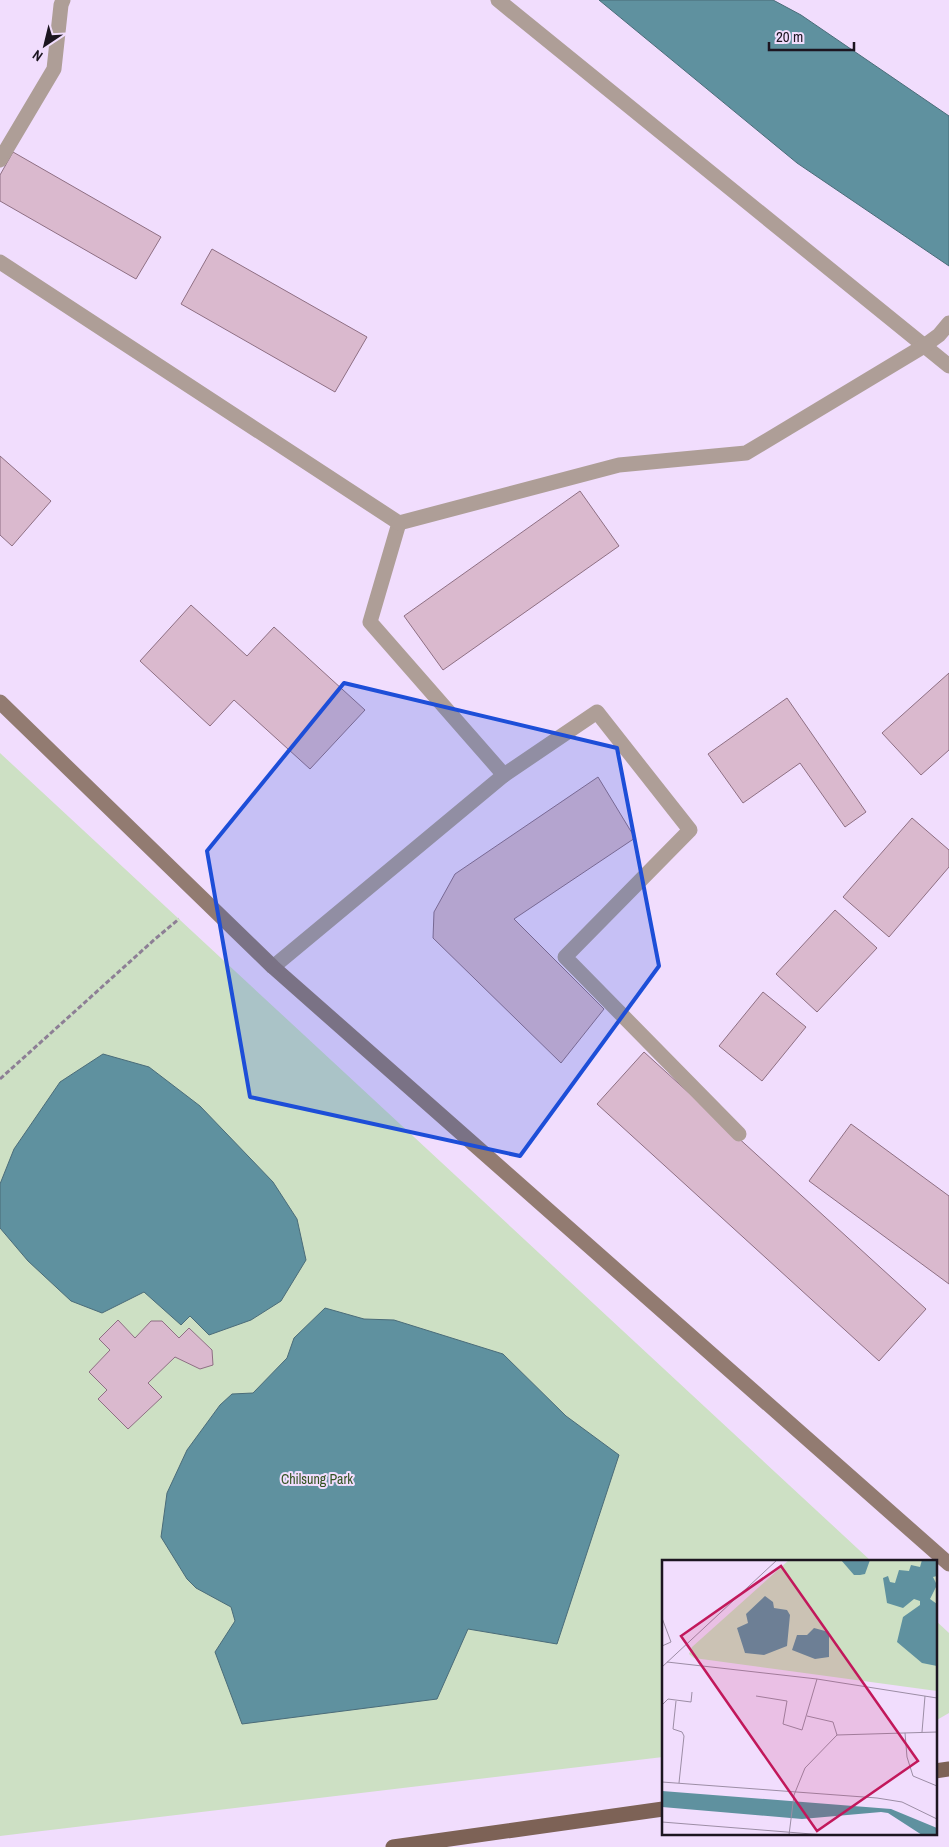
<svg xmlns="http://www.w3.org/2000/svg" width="949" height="1847" viewBox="0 0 949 1847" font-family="'Archivo Narrow',sans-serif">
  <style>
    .green { fill: #cde0c4 }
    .water { fill: #5f919f; stroke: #4b6c79 }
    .building { fill: #dab9ce; stroke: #8e6f83 }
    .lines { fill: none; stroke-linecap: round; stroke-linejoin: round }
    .path { stroke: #8d7f95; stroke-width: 3; stroke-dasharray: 5 2.5; stroke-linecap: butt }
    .street { stroke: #ae9e97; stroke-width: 15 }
    .secondary { stroke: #927b71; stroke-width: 15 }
    .primary { stroke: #7d6256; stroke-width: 15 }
    .marked { fill: #1d4ed8; fill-opacity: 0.2; stroke: #1d4ed8; stroke-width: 4; stroke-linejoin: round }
    .labels { text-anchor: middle; stroke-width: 4; stroke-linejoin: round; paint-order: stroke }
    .park-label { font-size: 14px; fill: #335421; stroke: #f1ddfd }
    .inset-road { fill: none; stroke: #9c8da5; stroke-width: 1 }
    .view { fill: #c2185b; fill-opacity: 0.15; stroke: #c2185b; stroke-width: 2.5 }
    .inset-edge { fill: none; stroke: #1c1520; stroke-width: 2.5 }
  </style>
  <rect width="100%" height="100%" fill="#f1ddfd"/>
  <g class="green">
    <polygon points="0,753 871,1561 663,1561 663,1757 0,1836"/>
    <polygon points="935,1620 949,1633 949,1713 935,1721"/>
  </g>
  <g class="water">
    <polygon points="599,0 773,0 801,15 949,116 949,266 797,163"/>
    <polygon points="103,1054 149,1067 200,1106 273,1182 297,1219 306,1260 281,1301 251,1320 209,1335 190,1316 181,1325 144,1292 102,1313 71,1301 28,1261 0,1228 0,1184 14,1149 60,1082"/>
    <polygon points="325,1308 364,1319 394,1320 503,1354 566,1416 619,1455 557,1644 468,1629 437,1699 242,1724 215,1652 235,1621 231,1607 196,1588 187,1579 161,1537 167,1493 187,1450 220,1405 232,1394 253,1393 287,1358 294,1338"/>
  </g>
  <g class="building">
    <polygon points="13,152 161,237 136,279 0,201 0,175"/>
    <polygon points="212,249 367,337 335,392 181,304"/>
    <polygon points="0,456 51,501 12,546 0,535"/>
    <polygon points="580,491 619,546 443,670 404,616"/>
    <polygon points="191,605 247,656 274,627 365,710 310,769 234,700 210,726 140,661"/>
    <polygon points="949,673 949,750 921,775 882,733"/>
    <polygon points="787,698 866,812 845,827 800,763 743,803 708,754"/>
    <polygon points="598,777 635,838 514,919 604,1009 561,1063 433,938 434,912 455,874"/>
    <polygon points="912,818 949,850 949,867 889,937 843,897"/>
    <polygon points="835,910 877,948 817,1012 776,974"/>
    <polygon points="763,992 806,1027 762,1081 719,1046"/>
    <polygon points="644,1052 926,1309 879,1361 597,1104"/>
    <polygon points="851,1124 949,1196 949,1284 809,1181"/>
    <polygon points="118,1320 135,1338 151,1321 162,1321 179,1338 189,1328 212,1350 213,1365 200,1369 175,1357 148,1383 162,1397 128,1429 98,1399 107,1390 89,1372 110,1350 99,1339"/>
  </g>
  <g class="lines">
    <polyline class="path" points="0,1079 155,939 179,919"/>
    <g class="street">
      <polyline points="498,0 949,366"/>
      <polyline points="0,160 54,69 61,5 63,0"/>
      <polyline points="0,262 399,523 370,622 504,775"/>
      <polyline points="399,523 619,465 746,453 924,346 939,335 949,323"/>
      <polyline points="273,967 504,775 597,712 690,830 565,957 739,1134"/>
    </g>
    <polyline class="secondary" points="0,702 273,967 949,1564"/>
    <g class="primary">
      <polyline points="935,1771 949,1769"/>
      <polyline points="393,1847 663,1809"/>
    </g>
  </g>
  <path class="marked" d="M344,683L617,748L659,966L520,1156L250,1097L207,851Z"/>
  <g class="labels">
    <g class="park-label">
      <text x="317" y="1484">Chilsung Park</text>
    </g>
  </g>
  <g transform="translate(662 1560)">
    <rect width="275" height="275" fill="#f1ddfd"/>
    <path d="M127,0H275V131L32,98L27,94L30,87Z" fill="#cde0c4"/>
    <path d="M179,0H208L203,14L198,15H192ZM260,0H275V16L271,17L275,25L268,39L275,44V106L260,103L235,82L241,57L258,45V41L252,39L241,48L225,43L221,18L226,16L228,22L233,23L237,10L247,11L249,5L258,7ZM103,36L111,42L112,48L125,50L128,55L125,86L102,95L83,93L75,68L86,63L84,54ZM152,68L167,72V97L153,99L130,90L135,75H145ZM0,231L229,249L275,268V275H260L226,253L219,252L140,259L0,247Z" fill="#5f919f"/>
    <path class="inset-road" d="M0,58L9,82L0,86M5,102L155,119L275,138M0,107L115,0M94,136L125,141L121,164L140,170L155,119M14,141L11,169L20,172L22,176L17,223M0,145L6,139L29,142L30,132M145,156L171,162L175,175L275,172M260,172L263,136M243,173L245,197L251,216L275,226M0,222L215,238L240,242L275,259M0,262L162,275M127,275L132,235L143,208L175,175"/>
    <path class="view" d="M119,6L256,201L155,271L19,76Z"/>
    <rect width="275" height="275" class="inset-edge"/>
  </g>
  <g transform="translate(45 45) rotate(215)" stroke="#f1ddfd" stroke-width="4" paint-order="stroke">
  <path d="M0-4L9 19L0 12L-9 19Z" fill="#1c1520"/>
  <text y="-8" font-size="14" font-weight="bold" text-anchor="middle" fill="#1c1520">N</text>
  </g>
  <path d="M769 42v8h85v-8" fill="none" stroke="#1c1520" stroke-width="2.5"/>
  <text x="776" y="42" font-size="15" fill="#1c1520" stroke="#f1ddfd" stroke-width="4" paint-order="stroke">20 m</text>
</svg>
